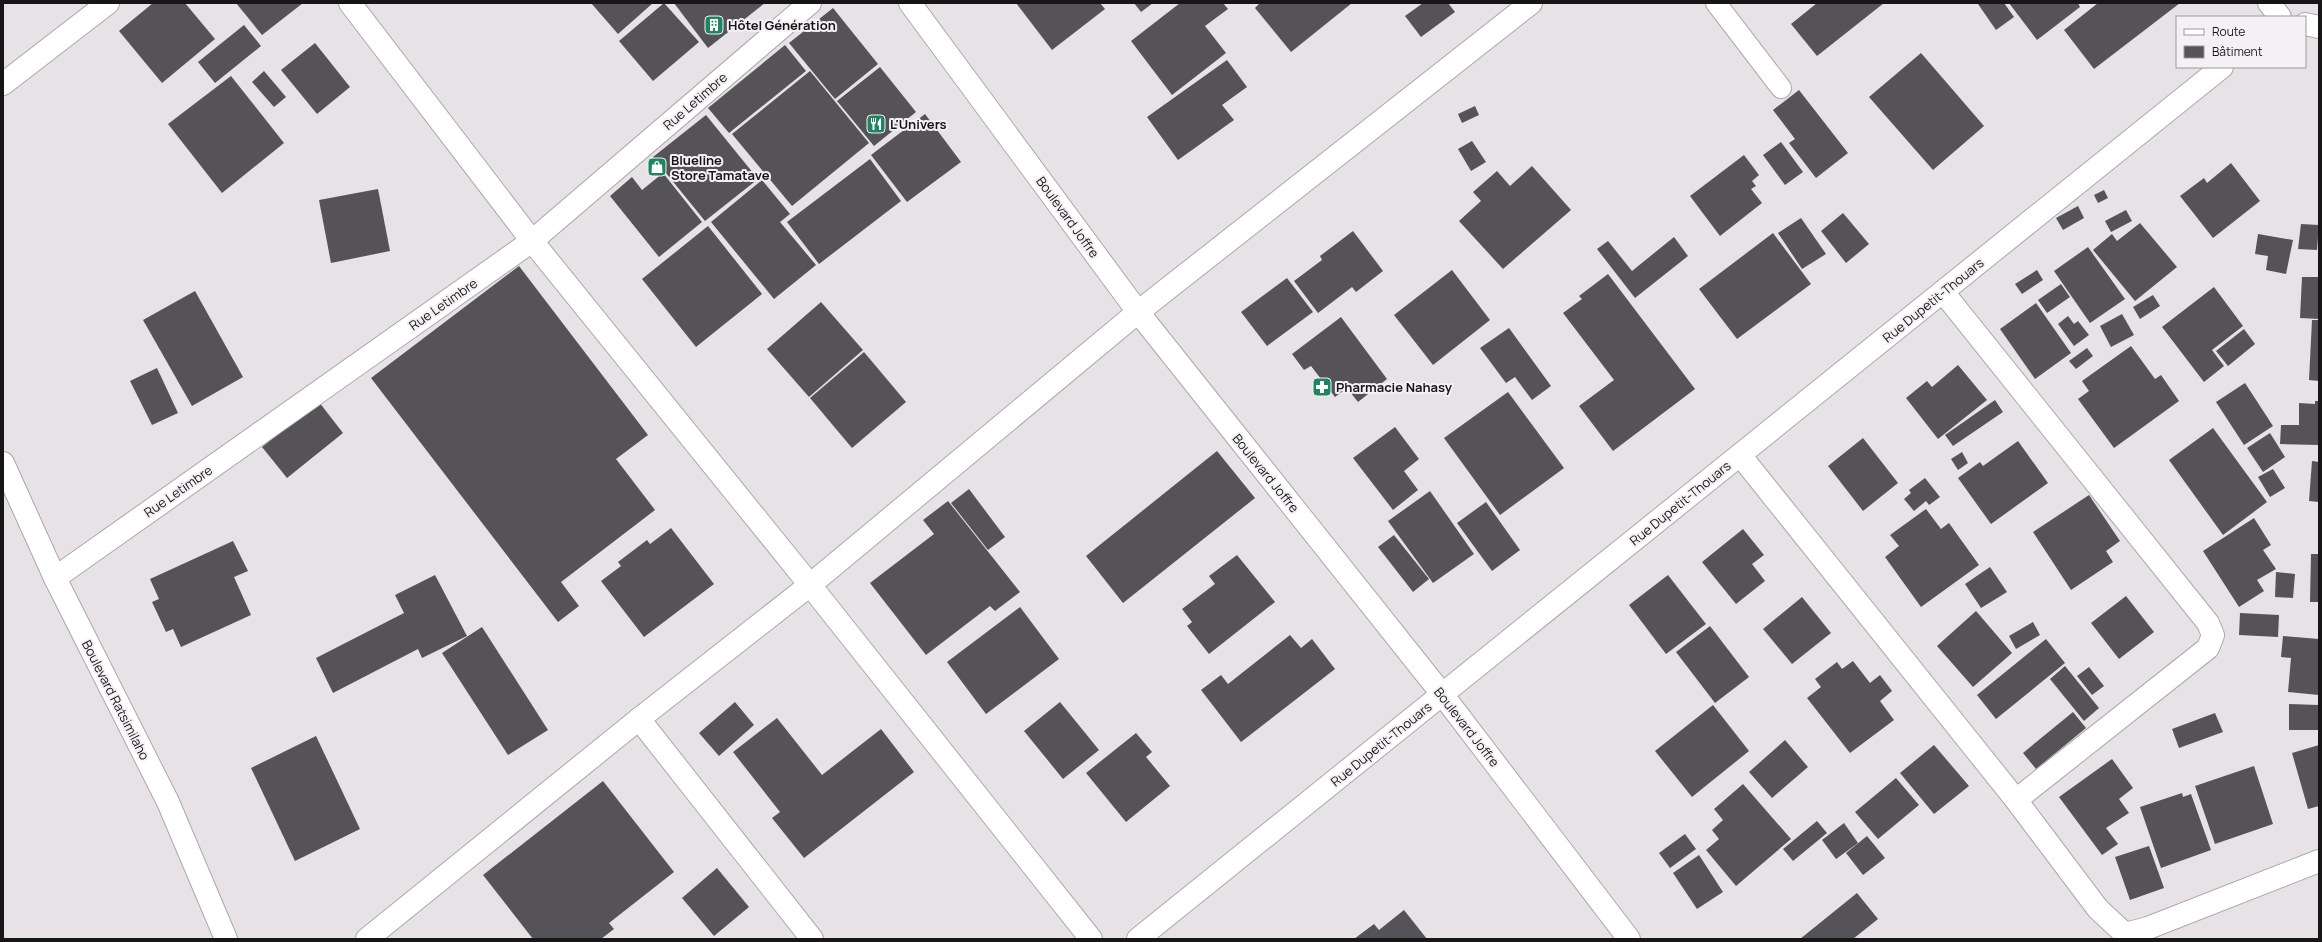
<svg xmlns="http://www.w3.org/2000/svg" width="2322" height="942" viewBox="0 0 2322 942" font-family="Manrope,sans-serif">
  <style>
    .building { fill: #555357 }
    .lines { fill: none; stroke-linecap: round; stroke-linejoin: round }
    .service-casing { stroke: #aca7ab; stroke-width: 22 }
    .minor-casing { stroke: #aca7ab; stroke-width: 24 }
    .tertiary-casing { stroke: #aca7ab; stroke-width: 24 }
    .secondary-casing { stroke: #aca7ab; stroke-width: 24 }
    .service { stroke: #fff; stroke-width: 20 }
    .minor { stroke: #fff; stroke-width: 22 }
    .tertiary { stroke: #fff; stroke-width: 22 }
    .secondary { stroke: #fff; stroke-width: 22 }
    .labels { text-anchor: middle; stroke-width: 4; stroke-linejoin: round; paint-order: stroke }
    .poi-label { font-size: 13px; font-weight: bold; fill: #171617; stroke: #f5f0f3; text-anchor: start }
    .street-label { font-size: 13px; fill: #171617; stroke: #f5f0f3 }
  </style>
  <rect width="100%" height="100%" fill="#e7e2e6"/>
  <g class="building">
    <polygon points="153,3 185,3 215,39 162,83 119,31"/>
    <polygon points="236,3 303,3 262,35"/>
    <polygon points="591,3 653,3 618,34"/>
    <polygon points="664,3 699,42 653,81 619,41"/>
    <polygon points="674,3 765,3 708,48"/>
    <polygon points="1016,3 1100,3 1105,9 1052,50"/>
    <polygon points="1134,3 1153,3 1141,12"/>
    <polygon points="1180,3 1223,3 1228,9 1205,26 1226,53 1172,95 1131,41"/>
    <polygon points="1260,3 1352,3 1291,52 1255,8"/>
    <polygon points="1423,3 1448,3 1455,12 1421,37 1405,16"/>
    <polygon points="1817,3 1884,3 1817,56 1791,24"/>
    <polygon points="2004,3 2014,17 1996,30 1978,4"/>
    <polygon points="2009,3 2078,3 2080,7 2037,40"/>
    <polygon points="2098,3 2180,3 2094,69 2064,30"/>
    <polygon points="833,8 878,64 835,99 789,43"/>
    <polygon points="244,25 261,46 215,83 198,62"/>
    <polygon points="315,43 350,87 317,114 281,70"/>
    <polygon points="785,45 806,71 729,133 708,108"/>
    <polygon points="1921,53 1984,126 1933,170 1869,97"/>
    <polygon points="1227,60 1247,87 1222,105 1234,120 1178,160 1147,117"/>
    <polygon points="880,67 916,112 874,146 837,101"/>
    <polygon points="264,71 286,97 274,107 252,82"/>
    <polygon points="810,71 869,143 792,206 732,134"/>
    <polygon points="231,76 284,143 222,193 168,124"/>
    <polygon points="1799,90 1848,153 1816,178 1789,143 1795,139 1773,110"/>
    <polygon points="1475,106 1479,115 1462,123 1458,114"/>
    <polygon points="925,114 961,162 907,202 871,155"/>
    <polygon points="706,115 758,179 705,221 653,157"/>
    <polygon points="1472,141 1486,162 1471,171 1458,149"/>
    <polygon points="1781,142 1803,172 1785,185 1763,155"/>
    <polygon points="1744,155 1759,175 1752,181 1756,186 1751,189 1762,203 1720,236 1690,196"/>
    <polygon points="870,159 901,201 819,264 787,222"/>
    <polygon points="2231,163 2260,201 2213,238 2180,196 2204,178 2207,183"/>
    <polygon points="1532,166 1571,210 1503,269 1459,221 1481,201 1473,192 1497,171 1510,186"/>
    <polygon points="663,173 702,222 659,257 610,196 632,177 642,190"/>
    <polygon points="762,180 790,214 780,222 816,265 774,299 711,222"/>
    <polygon points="378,189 390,251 331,263 319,200"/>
    <polygon points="2104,190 2108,198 2098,203 2094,195"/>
    <polygon points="2078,206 2084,218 2063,230 2056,218"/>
    <polygon points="2126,210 2132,221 2111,232 2105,221"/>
    <polygon points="1843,213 1869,244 1846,263 1821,231"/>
    <polygon points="1801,218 1826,254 1802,269 1778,233"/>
    <polygon points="2140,223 2177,267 2135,301 2093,250 2112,234 2117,241"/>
    <polygon points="2301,224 2319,225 2317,250 2298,249"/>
    <polygon points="708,226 762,294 696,347 642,279"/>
    <polygon points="1353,231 1383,271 1356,292 1352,287 1318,313 1294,281 1322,260 1320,256"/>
    <polygon points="1773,233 1811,284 1737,339 1699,289"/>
    <polygon points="2258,234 2293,240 2286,274 2266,270 2268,256 2255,254"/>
    <polygon points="1674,237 1688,256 1635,298 1597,249 1608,241 1632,271"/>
    <polygon points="2088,247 2125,299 2090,323 2054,271"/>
    <polygon points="519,266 648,435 616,459 655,510 561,582 579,606 558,622 371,378"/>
    <polygon points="1452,270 1490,320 1433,365 1394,315"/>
    <polygon points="2037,270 2043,280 2022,294 2015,284"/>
    <polygon points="1608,274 1695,389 1613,451 1579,406 1614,380 1563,313 1582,299 1579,296"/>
    <polygon points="2302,277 2319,277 2319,319 2300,318"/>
    <polygon points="1287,278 1313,312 1267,346 1241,312"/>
    <polygon points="2061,284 2070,297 2047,313 2038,300"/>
    <polygon points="2214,287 2243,326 2212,350 2224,366 2204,382 2162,327"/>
    <polygon points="195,291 243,377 192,406 143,320"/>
    <polygon points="2153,295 2160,306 2140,319 2133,307"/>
    <polygon points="821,302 863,350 809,397 767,349"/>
    <polygon points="2036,303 2071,353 2035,379 2000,329"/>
    <polygon points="2122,314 2134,335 2111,347 2100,326"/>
    <polygon points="2068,316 2074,324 2078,321 2089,335 2074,346 2058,324"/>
    <polygon points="1341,317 1387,379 1358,402 1347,388 1335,397 1311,366 1304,370 1292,354"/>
    <polygon points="2312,320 2319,320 2319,381 2309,380"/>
    <polygon points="1509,328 1551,386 1532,400 1515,377 1506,383 1480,348"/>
    <polygon points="2244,329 2255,344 2228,366 2216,351"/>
    <polygon points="2131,346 2155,379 2161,375 2179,401 2114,448 2078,399 2089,391 2082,381"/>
    <polygon points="2087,348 2093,356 2076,369 2069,361"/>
    <polygon points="864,352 906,402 852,448 810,398"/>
    <polygon points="1958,365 1987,400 1938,439 1906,398 1927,381 1932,387"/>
    <polygon points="157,368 178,413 152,425 130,381"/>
    <polygon points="2245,383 2273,426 2244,445 2216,402"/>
    <polygon points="1508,392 1564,468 1500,515 1444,438"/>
    <polygon points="1995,400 2003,412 1953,446 1945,435"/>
    <polygon points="2315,401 2319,401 2319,445 2280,444 2281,425 2299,425 2299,403 2315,404"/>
    <polygon points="319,402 343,433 287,478 262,447"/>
    <polygon points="1395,427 1419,459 1404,471 1418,490 1393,510 1353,458"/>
    <polygon points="2213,428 2267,502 2223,535 2169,460"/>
    <polygon points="2270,433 2285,457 2263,472 2247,448"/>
    <polygon points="1863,438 1898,483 1863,511 1828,466"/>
    <polygon points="2018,441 2048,483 1991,524 1958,478 1980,462 1983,466"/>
    <polygon points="1217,451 1255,498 1123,603 1086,556"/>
    <polygon points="1962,452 1968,463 1958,470 1951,459"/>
    <polygon points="2312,461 2319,462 2319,502 2309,501"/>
    <polygon points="2273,469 2285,488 2270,497 2258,477"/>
    <polygon points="1925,478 1940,497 1929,505 1926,501 1914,511 1904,499 1911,493 1909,490"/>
    <polygon points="969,489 1005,537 988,550 951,503"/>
    <polygon points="1430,491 1474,554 1433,583 1388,521"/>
    <polygon points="2089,495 2120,541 2106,551 2113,562 2071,590 2033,532"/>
    <polygon points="948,501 1020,592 995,611 990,606 926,655 870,583 934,534 923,520"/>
    <polygon points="1486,502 1520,550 1492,571 1457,523"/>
    <polygon points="1926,509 1941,529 1949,523 1979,565 1921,607 1885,557 1899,546 1890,535"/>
    <polygon points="2254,518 2271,545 2263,550 2276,569 2257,580 2264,591 2239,607 2203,551"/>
    <polygon points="671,528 714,584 644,637 601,581 621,566 618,562 647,540 650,544"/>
    <polygon points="1743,529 1764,555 1752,564 1765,581 1736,604 1702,562"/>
    <polygon points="1394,535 1429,579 1413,592 1378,547"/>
    <polygon points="233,541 248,571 234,577 251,615 181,647 173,629 166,632 152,602 159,599 150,579"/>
    <polygon points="2311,554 2319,554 2319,602 2310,602"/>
    <polygon points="1237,555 1275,602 1209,654 1187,626 1192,622 1182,609 1215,584 1209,576"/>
    <polygon points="1990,567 2007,592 1981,608 1965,584"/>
    <polygon points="2276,572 2295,574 2293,598 2275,597"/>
    <polygon points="435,575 467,636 422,658 418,649 333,693 316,658 404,613 395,595"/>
    <polygon points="1668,575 1706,624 1666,654 1629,605"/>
    <polygon points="2126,596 2154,632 2119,659 2091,623"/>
    <polygon points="1802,597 1831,633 1792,664 1763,629"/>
    <polygon points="1020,607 1059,659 986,714 947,662"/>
    <polygon points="1976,611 2012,653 1973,687 1937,646"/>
    <polygon points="2240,613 2279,615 2278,637 2239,635"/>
    <polygon points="2033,622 2040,635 2016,649 2009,636"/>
    <polygon points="1710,626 1749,677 1715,703 1676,652"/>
    <polygon points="482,627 548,730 508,755 442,653"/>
    <polygon points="1290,635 1301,648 1312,639 1335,669 1241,742 1201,690 1221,675 1228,684"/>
    <polygon points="2283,636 2319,639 2319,695 2288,692 2291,658 2281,657"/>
    <polygon points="2046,639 2065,663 1996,719 1977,695"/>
    <polygon points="1853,661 1870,683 1880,675 1892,691 1880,701 1894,720 1850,753 1807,698 1821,687 1815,679 1837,662 1842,669"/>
    <polygon points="2065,666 2099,708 2084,721 2050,679"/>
    <polygon points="2089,667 2104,686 2092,695 2077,676"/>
    <polygon points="735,702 754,725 719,756 699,733"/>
    <polygon points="1060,702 1099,750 1063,779 1024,731"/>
    <polygon points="2289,704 2319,705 2319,730 2289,730"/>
    <polygon points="1713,705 1749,751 1692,797 1655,751"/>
    <polygon points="2073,712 2086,728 2036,769 2023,753"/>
    <polygon points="2215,713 2223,732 2179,748 2172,729"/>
    <polygon points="777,718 822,775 881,729 914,772 804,858 772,818 780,812 733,752"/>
    <polygon points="1136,733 1152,752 1146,757 1170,786 1126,822 1086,773"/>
    <polygon points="316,736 360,829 295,861 251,768"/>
    <polygon points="1785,740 1808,767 1772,798 1749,772"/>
    <polygon points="1934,745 1969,786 1934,814 1900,773"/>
    <polygon points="2319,745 2319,806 2308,809 2292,753"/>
    <polygon points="2112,759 2133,788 2119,799 2129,813 2106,828 2118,844 2102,855 2059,797"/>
    <polygon points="2254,766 2273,824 2215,844 2195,786"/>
    <polygon points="1896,778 1919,805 1878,839 1855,812"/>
    <polygon points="603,781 674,872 609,923 614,929 601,939 533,939 483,875"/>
    <polygon points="1743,784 1791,839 1736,886 1706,850 1719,839 1712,830 1723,820 1714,809"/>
    <polygon points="2182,793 2183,797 2191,794 2211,850 2161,868 2140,807"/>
    <polygon points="1817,821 1827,833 1793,861 1783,849"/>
    <polygon points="1844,823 1858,843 1836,859 1822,840"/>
    <polygon points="1685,834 1696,849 1670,868 1659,853"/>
    <polygon points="1867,836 1885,858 1863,875 1846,853"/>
    <polygon points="2149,846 2164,888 2130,900 2115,857"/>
    <polygon points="1699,855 1723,892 1697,909 1673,873"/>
    <polygon points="717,868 749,907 714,936 682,898"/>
    <polygon points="1857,893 1878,919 1853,939 1800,939"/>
    <polygon points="1404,910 1427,939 1354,939 1374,924 1379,930"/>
  </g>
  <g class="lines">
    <defs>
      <polyline id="service" points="1716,3 1781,88"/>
      <g id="minor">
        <polyline points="350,3 532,241 810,585 1091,939"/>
        <polyline points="2269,3 2280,17"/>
        <polyline points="2305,24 2319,27"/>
        <polyline points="3,84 108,3"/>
        <polyline points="1943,292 2208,623 2213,635 2208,648 2016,800"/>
        <polyline points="1740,455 2016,800 2098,909 2125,934 2148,928 2319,861"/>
        <polyline points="55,578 532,241 810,3"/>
        <polyline points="639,719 812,939"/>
        <polyline points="367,939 639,719 810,585 1138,312 1531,3"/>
        <polyline points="1138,939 2222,67"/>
      </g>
      <polyline id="tertiary" points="910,3 1138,312 1442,694 1629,939"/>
      <polyline id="secondary" points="3,463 55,578 168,802 226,939"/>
    </defs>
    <use href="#service" class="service-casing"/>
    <use href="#minor" class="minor-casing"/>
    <use href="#tertiary" class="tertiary-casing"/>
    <use href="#secondary" class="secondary-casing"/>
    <use href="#service" class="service"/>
    <use href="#minor" class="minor"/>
    <use href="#tertiary" class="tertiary"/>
    <use href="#secondary" class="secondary"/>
  </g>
  <defs>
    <symbol id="building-square" viewBox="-11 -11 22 22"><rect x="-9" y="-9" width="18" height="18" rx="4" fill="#1f8560" stroke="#f5f0f3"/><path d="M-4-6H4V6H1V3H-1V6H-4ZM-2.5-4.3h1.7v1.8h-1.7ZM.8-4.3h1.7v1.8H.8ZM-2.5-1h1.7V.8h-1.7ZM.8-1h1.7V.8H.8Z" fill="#fff"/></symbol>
    <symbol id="restaurant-square" viewBox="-11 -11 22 22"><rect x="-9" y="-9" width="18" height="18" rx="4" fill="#1f8560" stroke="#f5f0f3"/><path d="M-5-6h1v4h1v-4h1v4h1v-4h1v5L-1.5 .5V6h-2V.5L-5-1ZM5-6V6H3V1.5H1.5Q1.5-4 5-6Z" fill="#fff"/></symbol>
    <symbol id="shop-square" viewBox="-11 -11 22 22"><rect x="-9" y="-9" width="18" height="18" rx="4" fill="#1f8560" stroke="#f5f0f3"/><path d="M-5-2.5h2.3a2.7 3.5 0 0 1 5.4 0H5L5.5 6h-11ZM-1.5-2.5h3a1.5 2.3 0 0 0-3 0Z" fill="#fff"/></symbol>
    <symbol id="pharmacy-square" viewBox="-11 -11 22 22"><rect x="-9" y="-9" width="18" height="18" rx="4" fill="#1f8560" stroke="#f5f0f3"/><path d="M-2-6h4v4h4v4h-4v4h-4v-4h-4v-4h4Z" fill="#fff"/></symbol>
  </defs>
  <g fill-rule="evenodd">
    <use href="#building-square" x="703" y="14" width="22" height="22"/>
    <use href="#restaurant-square" x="865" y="113" width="22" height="22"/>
    <use href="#shop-square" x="646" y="156" width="22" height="22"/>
    <use href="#pharmacy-square" x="1311" y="376" width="22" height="22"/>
  </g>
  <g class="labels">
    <g class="poi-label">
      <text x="728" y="30">Hôtel Génération</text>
      <text x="890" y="129">L'Univers</text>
      <text x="671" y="165">Blueline<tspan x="671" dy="15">Store Tamatave</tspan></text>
      <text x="1336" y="392">Pharmacie Nahasy</text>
    </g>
    <g class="street-label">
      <text transform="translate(695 101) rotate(-41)" y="5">Rue Letimbre</text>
      <text transform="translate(1068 217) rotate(54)" y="5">Boulevard Joffre</text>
      <text transform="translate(1933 300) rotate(-39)" y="5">Rue Dupetit-Thouars</text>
      <text transform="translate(443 304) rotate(-35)" y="5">Rue Letimbre</text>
      <text transform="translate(1266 473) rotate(51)" y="5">Boulevard Joffre</text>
      <text transform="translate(178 491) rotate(-35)" y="5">Rue Letimbre</text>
      <text transform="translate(1680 503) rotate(-39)" y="5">Rue Dupetit-Thouars</text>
      <text transform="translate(116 700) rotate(63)" y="5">Boulevard Ratsimilaho</text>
      <text transform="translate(1467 727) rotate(52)" y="5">Boulevard Joffre</text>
      <text transform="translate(1381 744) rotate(-39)" y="5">Rue Dupetit-Thouars</text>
    </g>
  </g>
  <rect width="2322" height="942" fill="none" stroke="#171617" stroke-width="8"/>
  <rect x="2176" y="16" width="130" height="52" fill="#f5f0f3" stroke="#9c999b"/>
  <rect x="2184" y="29" width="20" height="6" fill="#ffffff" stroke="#9c999b"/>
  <text x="2212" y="36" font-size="12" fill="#171617">Route</text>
  <rect x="2184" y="46" width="20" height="12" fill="#555357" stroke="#9c999b"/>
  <text x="2212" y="56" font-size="12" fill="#171617">Bâtiment</text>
</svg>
